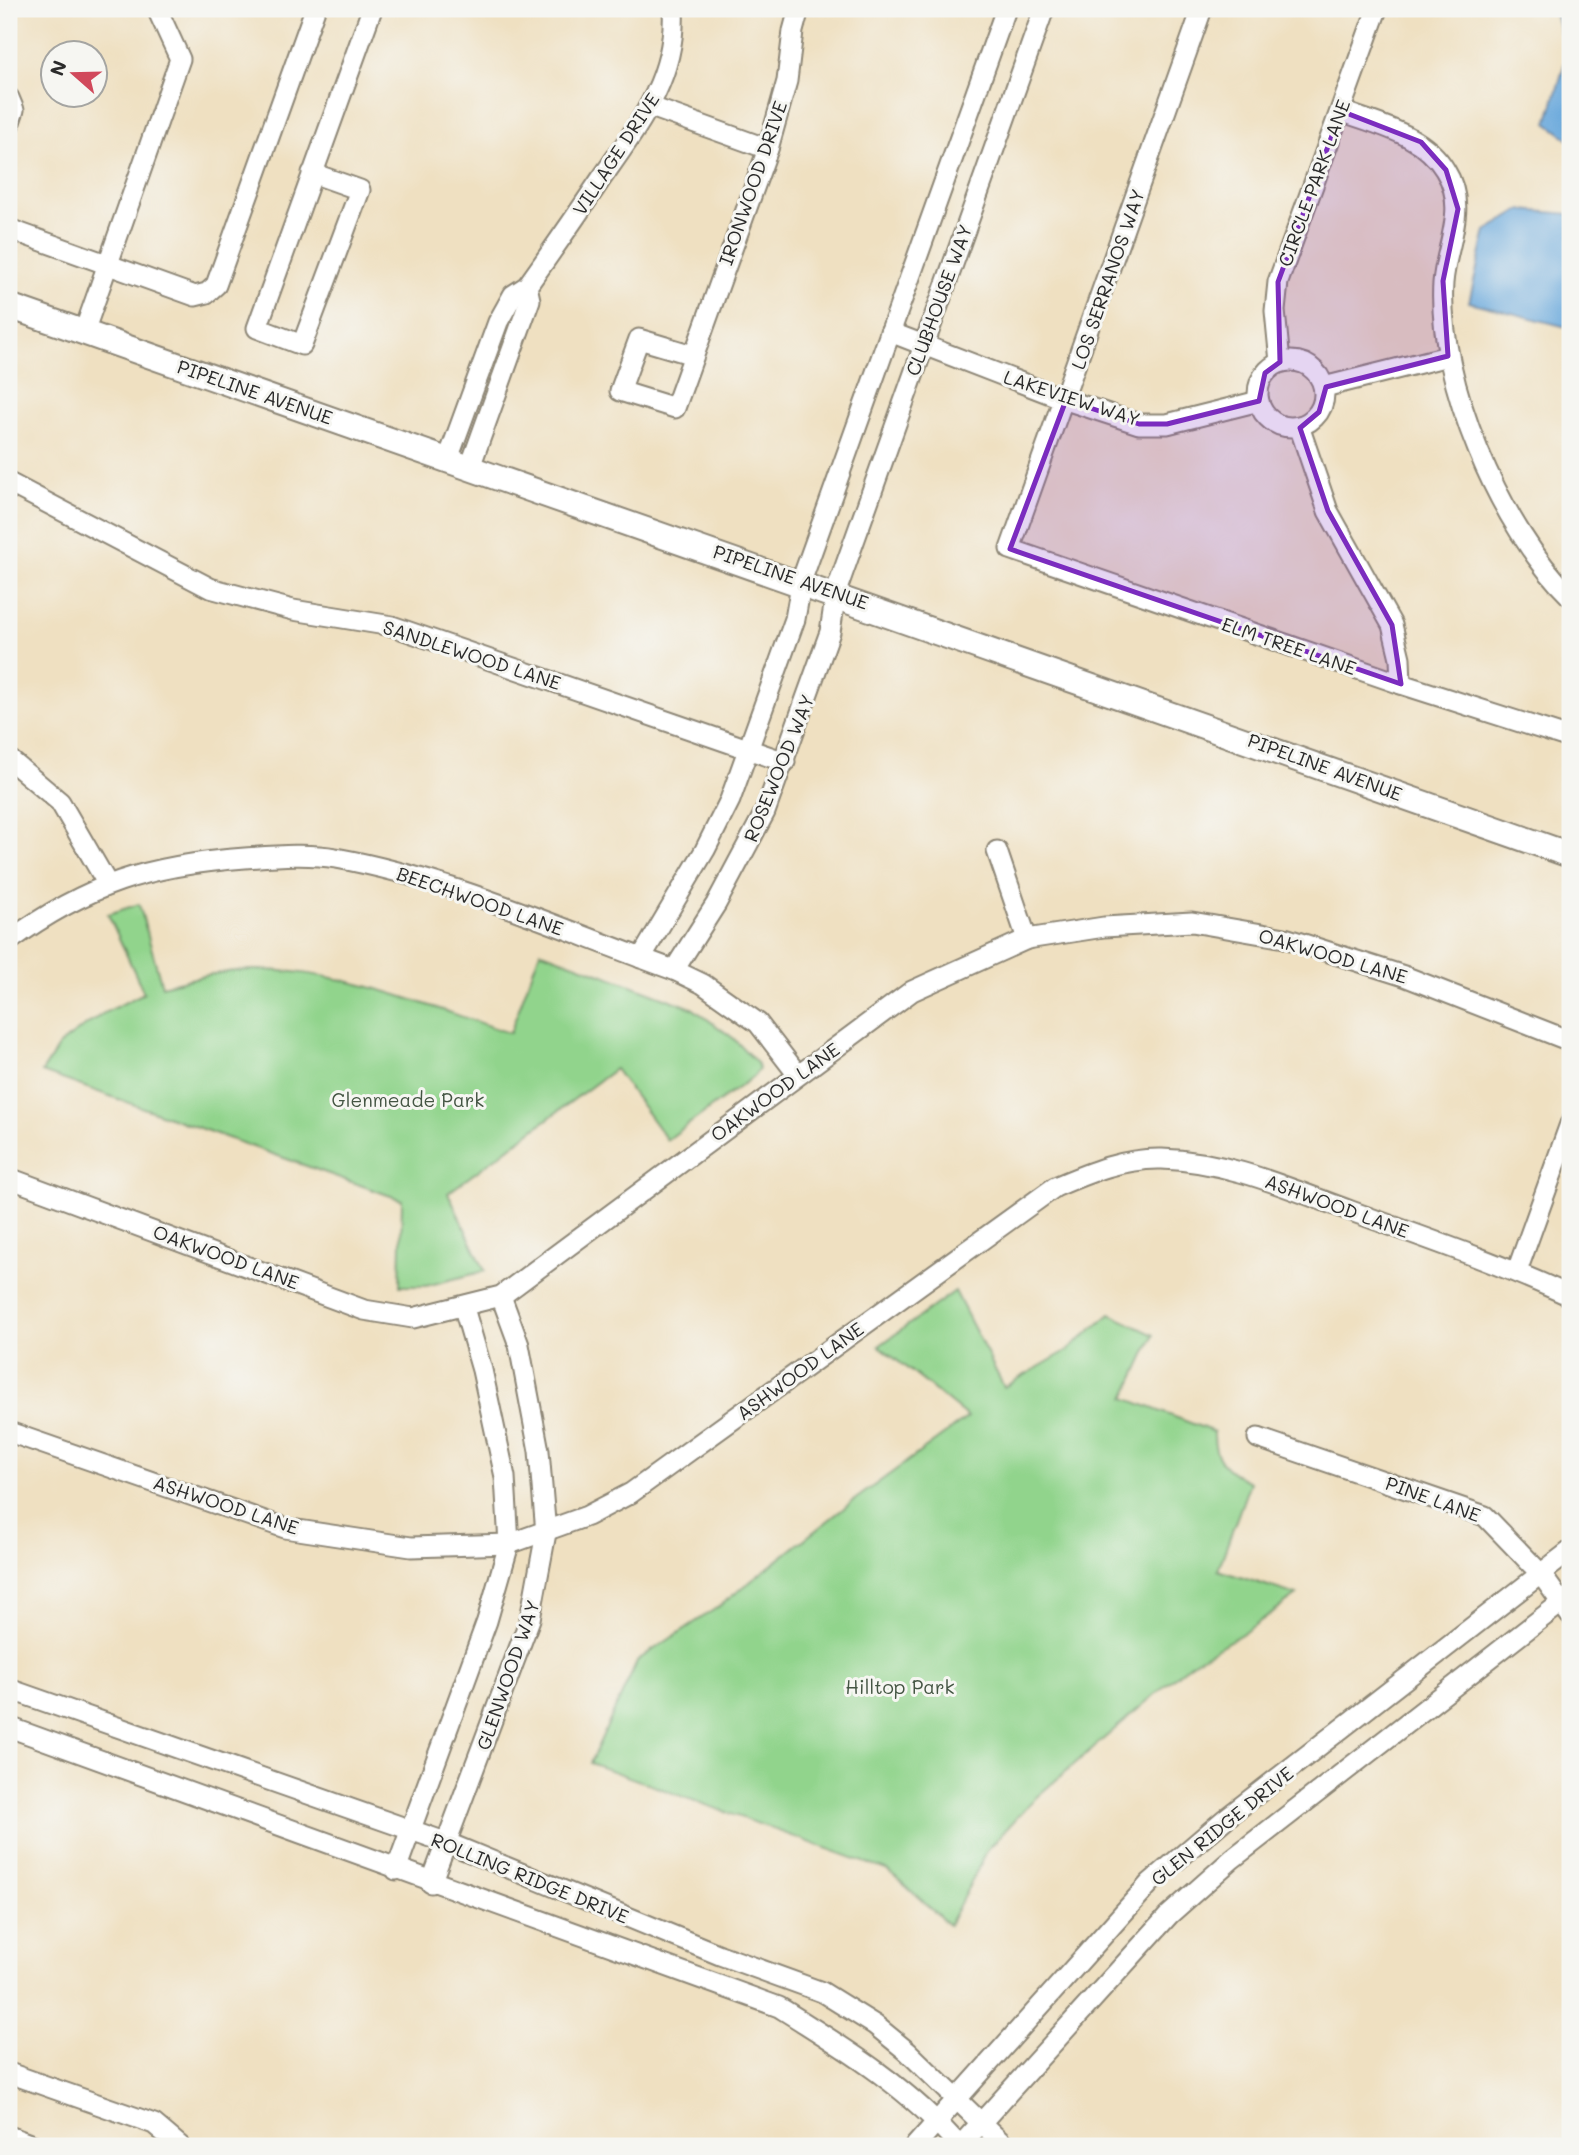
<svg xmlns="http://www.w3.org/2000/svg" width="1579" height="2155" viewBox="0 0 1579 2155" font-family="Mali,sans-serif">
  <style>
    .green { fill: #91d48c; stroke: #5e805c; stroke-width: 2 }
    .water { fill: #69a8dc; stroke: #4a6a84; stroke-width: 2 }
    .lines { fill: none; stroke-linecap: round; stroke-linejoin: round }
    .minor-casing { stroke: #8d8676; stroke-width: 23 }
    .major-casing { stroke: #8d8676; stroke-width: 28 }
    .minor { stroke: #fff; stroke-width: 19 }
    .major { stroke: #fff; stroke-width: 24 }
    .marked { fill: #7b2cbf; fill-opacity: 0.2; stroke: #7b2cbf; stroke-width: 5; stroke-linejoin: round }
    .labels { text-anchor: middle; stroke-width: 6; stroke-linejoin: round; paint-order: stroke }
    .street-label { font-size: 19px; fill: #2b2b2b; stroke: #f6f6f2 }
    .park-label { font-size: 19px; fill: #445543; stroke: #f6f6f2 }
  </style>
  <rect width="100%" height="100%" fill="#f6f6f2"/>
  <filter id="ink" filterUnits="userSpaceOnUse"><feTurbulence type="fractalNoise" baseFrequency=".0143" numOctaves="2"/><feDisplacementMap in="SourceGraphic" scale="14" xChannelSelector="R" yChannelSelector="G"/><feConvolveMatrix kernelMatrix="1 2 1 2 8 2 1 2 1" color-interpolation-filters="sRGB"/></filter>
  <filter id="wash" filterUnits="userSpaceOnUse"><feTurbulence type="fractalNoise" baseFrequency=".00686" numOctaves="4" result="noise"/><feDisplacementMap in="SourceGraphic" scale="28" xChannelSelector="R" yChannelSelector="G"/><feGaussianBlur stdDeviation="1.57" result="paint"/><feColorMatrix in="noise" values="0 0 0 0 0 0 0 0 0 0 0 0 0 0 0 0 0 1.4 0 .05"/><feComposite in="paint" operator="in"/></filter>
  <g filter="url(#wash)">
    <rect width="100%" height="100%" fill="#efe0c1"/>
    <g class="green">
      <path d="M139,904L162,986C193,978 224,970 257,970C345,970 427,1006 510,1033L540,951L692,1008L733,1038L757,1063L759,1069L754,1076L667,1140L615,1069L448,1193L485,1271L426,1286H400L402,1200L42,1072L60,1044L102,1014L144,993L108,914Z"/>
      <path d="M955,1291L1004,1387L1068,1350L1110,1314L1154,1335L1125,1398L1214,1432C1213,1460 1226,1471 1250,1482L1218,1570L1297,1595L1245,1632L1190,1664L1033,1800L988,1849L949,1925L889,1871L590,1763L638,1660L718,1607L853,1501L968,1417L879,1346Z"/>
    </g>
    <g class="water">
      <polygon points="1554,9 1570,9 1570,140 1547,123 1567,56"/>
      <polygon points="1521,210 1570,214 1570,328 1469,302 1486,231"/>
    </g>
  </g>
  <g filter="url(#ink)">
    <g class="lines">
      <defs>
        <g id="minor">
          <polyline points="1202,9 1010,549 1401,684 1570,738"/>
          <polyline points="9,98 14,110 9,125"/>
          <polyline points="651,107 768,149"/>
          <path d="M1341,111C1378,125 1424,134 1445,170C1469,208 1446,244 1443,283C1437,380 1501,529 1570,596"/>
          <polyline points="312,173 360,190 302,345 257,328 372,9"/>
          <polyline points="9,229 195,296 207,293 216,285 315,9"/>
          <polyline points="84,332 180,59 157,9"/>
          <polyline points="890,332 1066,400 1139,424 1167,424 1259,401"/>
          <polyline points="693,355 639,339 620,391 675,408 768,149 787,81 793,31 799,9"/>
          <circle cx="1291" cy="394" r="33"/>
          <polyline points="1280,362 1275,311 1278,282 1377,9"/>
          <polyline points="1324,387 1448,356"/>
          <polyline points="1299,426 1328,511 1392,625 1400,658 1401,684"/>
          <path d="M448,459L498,322L513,295L527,286C552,251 577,215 601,179C638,126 677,77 673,9"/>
          <polyline points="470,467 530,300 527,286"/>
          <polyline points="9,483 210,588 293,610 392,626 785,762"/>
          <polyline points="9,759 60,802 107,883"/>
          <polyline points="997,851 1027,939"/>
          <path d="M9,941C87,884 150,865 245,858C274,856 307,853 336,858C452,879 563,930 674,970L703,984L758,1023L798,1075"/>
          <polyline points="641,958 705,850 730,800 795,619 802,579 1006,9"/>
          <polyline points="674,970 716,904 765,812 830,632 836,592 1044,9"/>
          <polyline points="9,1178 364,1310 413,1318 501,1296 912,991 1027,939 1104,927 1192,922 1285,938 1404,976 1570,1041"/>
          <polyline points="1517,1271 1570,1124"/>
          <path d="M9,1432L285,1528L411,1547L509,1544L587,1516L631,1493L1055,1187C1090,1172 1124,1158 1162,1159C1229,1161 1290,1189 1351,1211C1425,1238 1499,1263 1570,1296"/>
          <polyline points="1258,1438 1485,1516 1541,1574 1570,1615"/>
          <polyline points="9,1689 448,1843 720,1955 822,1992 875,2025 908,2052 1005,2146"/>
          <path d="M9,1727L779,2007C843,2047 910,2088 959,2146"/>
          <polyline points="396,1870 487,1621 509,1544 505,1477 482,1370 464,1308"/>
          <polyline points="431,1883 530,1619 546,1533 539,1451 519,1345 501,1296"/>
          <polyline points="9,2073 154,2124 180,2146"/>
          <polyline points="9,2136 35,2146"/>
          <polyline points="915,2146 1150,1883 1225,1819 1570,1551"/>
          <polyline points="960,2146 1169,1915 1232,1859 1570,1596"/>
        </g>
        <path id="major" d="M9,306C531,485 1051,669 1570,855"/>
      </defs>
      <use href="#minor" class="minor-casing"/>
      <use href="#major" class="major-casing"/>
      <use href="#minor" class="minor"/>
      <use href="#major" class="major"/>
    </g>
  </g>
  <path class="marked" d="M1341,111L1421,142L1446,170L1458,209L1443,281L1448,356L1326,387L1319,412L1300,428L1328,511L1392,625L1401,684L1010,549L1066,400L1139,424H1167L1259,401L1265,373L1280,362L1278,282Z"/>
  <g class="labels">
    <g class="street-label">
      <text transform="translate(616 154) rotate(-57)" y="7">VILLAGE DRIVE</text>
      <text transform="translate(753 183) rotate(-71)" y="7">IRONWOOD DRIVE</text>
      <text transform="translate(1314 183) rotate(-70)" y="7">CIRCLE PARK LANE</text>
      <text transform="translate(1108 279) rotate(-71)" y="7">LOS SERRANOS WAY</text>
      <text transform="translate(939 300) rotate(-70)" y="7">CLUBHOUSE WAY</text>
      <text transform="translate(255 392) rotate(19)" y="7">PIPELINE AVENUE</text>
      <text transform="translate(1072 398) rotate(18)" y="7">LAKEVIEW WAY</text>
      <text transform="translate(791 577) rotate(19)" y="7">PIPELINE AVENUE</text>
      <text transform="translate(1289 646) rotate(19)" y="7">ELM TREE LANE</text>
      <text transform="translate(472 655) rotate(18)" y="7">SANDLEWOOD LANE</text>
      <text transform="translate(1325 767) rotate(20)" y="7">PIPELINE AVENUE</text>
      <text transform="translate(779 768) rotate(-68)" y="7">ROSEWOOD WAY</text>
      <text transform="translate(480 901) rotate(19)" y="7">BEECHWOOD LANE</text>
      <text transform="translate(1333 956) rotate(16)" y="7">OAKWOOD LANE</text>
      <text transform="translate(775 1092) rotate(-36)" y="7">OAKWOOD LANE</text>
      <text transform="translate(1337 1206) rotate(20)" y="7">ASHWOOD LANE</text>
      <text transform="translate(226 1257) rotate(20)" y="7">OAKWOOD LANE</text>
      <text transform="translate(800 1371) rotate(-36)" y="7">ASHWOOD LANE</text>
      <text transform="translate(1433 1499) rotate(20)" y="7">PINE LANE</text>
      <text transform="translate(226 1505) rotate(18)" y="7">ASHWOOD LANE</text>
      <text transform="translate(508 1675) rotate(-71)" y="7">GLENWOOD WAY</text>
      <text transform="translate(1222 1826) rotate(-39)" y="7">GLEN RIDGE DRIVE</text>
      <text transform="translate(530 1878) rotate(22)" y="7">ROLLING RIDGE DRIVE</text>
    </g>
    <g class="park-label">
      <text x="408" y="1107">Glenmeade Park</text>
      <text x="900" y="1694">Hilltop Park</text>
    </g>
  </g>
  <rect width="1579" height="2155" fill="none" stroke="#f6f6f2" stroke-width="35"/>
  <g transform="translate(74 74) rotate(290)"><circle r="33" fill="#f6f6f2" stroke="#a5a5a2" stroke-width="2"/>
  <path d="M0-5L12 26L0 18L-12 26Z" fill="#d1495b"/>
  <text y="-10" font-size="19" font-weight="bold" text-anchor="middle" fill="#2b2b2b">N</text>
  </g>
</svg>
